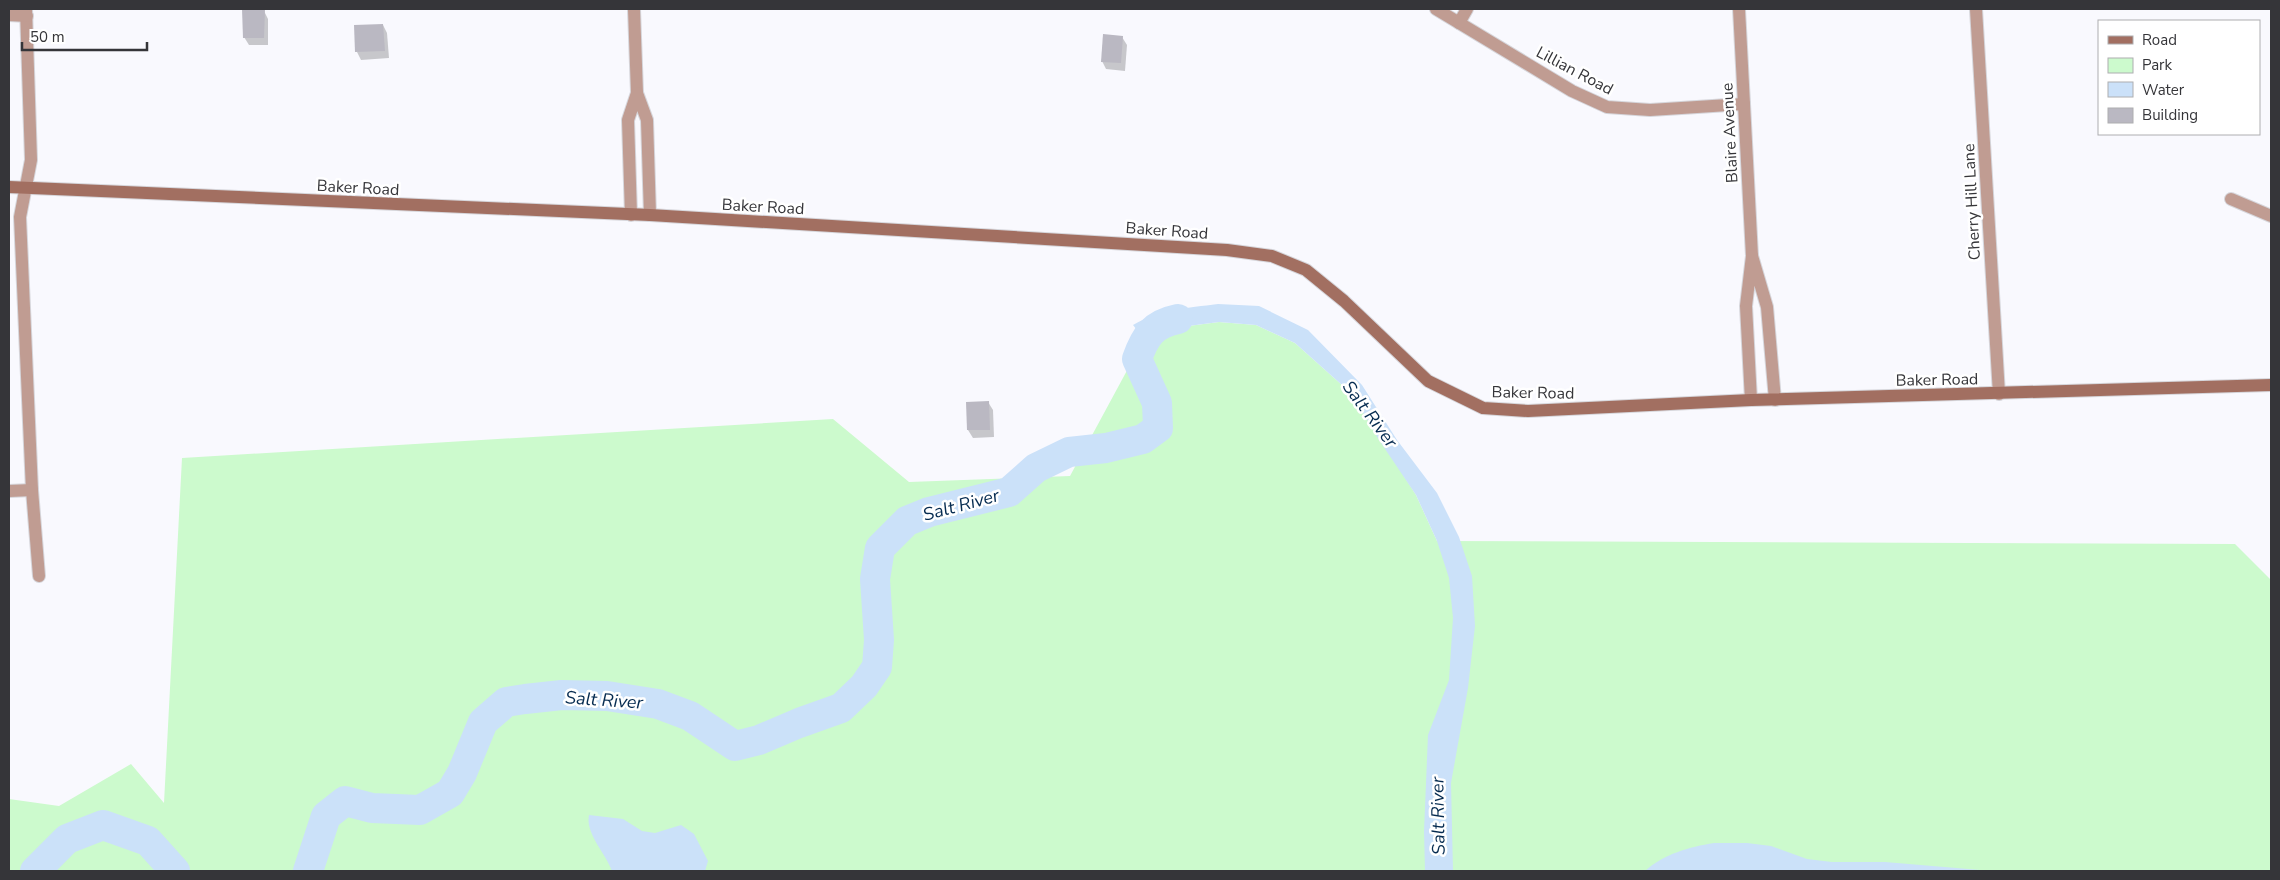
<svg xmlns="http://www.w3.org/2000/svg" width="2280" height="880" viewBox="0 0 2280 880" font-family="'Nunito Sans',sans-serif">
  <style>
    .green { fill: #ccfacd }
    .water { fill: #cbe1f9 }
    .shadow { fill: #0003 }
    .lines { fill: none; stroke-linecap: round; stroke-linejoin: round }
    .river { stroke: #cbe1f9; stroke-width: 30 }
    .building { fill: #bab8c2 }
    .street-casing { stroke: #d6d6db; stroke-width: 14 }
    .secondary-casing { stroke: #d6d6db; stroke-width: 14 }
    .street { stroke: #c09c92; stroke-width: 12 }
    .secondary { stroke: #a26f61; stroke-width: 12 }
    .labels { text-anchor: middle; stroke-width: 5; stroke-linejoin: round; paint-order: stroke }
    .street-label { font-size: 16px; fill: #353539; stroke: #fff }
    .water-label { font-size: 18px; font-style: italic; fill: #052b50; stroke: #fff }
  </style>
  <rect width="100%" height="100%" fill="#f9f9fe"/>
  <polygon class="green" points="1219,322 1256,325 1295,343 1352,394 1416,495 1437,541 2235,544 2271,580 2271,871 9,871 9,799 59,806 131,764 164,803 182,458 833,419 909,482 1070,476 1144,339 1173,328"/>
  <g class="water">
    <path d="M1218,304L1259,306L1308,330L1362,385L1397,440L1437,493L1459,537L1472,576L1475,626L1468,688L1451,783L1453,871H1425L1424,831L1428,735L1449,680L1453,618L1449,578L1437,541L1416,495L1379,440L1352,394L1295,343L1256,325L1219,322L1173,328L1144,339L1133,325C1160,309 1187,308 1218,304Z"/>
    <path d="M589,815L623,819L642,831L655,833L681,825L694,834L708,861L705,871H612C606,854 585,833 589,815Z"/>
    <path d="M1714,843H1747L1771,846L1807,859L1832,862H1885L1992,871H1645C1664,854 1689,847 1714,843Z"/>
  </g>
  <g class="shadow">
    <polygon points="264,11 268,19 268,45 249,45 244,37"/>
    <polygon points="383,25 387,33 389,58 361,60 357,52"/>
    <polygon points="1122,37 1127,45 1125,71 1106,69 1102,61"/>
    <polygon points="988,402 993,410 994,437 973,438 968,430 967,403"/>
  </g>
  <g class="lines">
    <g class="river">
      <polyline points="35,871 67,839 103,825 148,841 175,871"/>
      <path d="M308,871L326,816L345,801L372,808L420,810L450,793L462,773L483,722L506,702L525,699L562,695L607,696L658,704L690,716L735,746L759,740L799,723L841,708L864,686L877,667L879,640L875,579L880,548L907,521L929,512L1009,492L1036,468L1069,452L1106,448L1143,439L1158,428L1157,403L1137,359C1145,336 1153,324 1178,319"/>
    </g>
  </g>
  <g class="building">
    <polygon points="242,9 265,9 264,38 243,38"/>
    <polygon points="383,24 385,51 355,52 354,25"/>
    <polygon points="1103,34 1123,36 1121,63 1101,62"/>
    <polygon points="989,401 990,430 967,430 966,402"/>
  </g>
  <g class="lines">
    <defs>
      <g id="street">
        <polyline points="26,9 31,160 20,217 32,490 39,576"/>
        <polyline points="634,9 637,93"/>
        <polyline points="1436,9 1572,91 1607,107 1650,110 1744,104"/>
        <polyline points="1739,9 1752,256"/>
        <polyline points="1976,9 1999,394"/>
        <polyline points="9,15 27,16"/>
        <polyline points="1459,23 1467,9"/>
        <polyline points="2231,199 2271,216"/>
        <polyline points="631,215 628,120 637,93 647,120 650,215"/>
        <polyline points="1751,400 1746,306 1752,256 1767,307 1775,400"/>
        <polyline points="9,491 32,490"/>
      </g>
      <polyline id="secondary" points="9,187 650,215 1227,250 1272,256 1306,270 1344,301 1428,381 1483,408 1528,411 1751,400 2271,385"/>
    </defs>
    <use href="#street" class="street-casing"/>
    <use href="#secondary" class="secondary-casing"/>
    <use href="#street" class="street"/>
    <use href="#secondary" class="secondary"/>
  </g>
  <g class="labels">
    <g class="street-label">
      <text transform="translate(1575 70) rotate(28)" y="6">Lillian Road</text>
      <text transform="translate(1729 133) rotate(-93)" y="6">Blaire Avenue</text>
      <text transform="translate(358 187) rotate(3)" y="6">Baker Road</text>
      <text transform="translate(1971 202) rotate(-93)" y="6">Cherry Hill Lane</text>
      <text transform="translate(763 206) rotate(3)" y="6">Baker Road</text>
      <text transform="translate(1167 230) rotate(4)" y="6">Baker Road</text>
      <text transform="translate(1937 379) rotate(-1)" y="6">Baker Road</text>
      <text transform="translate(1533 392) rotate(1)" y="6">Baker Road</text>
    </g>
    <g class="water-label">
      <text transform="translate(1370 414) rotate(53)" y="6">Salt River</text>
      <text transform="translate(961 505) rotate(-15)" y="6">Salt River</text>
      <text transform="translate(604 700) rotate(4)" y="6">Salt River</text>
      <text transform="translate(1438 816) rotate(-91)" y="6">Salt River</text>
    </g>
  </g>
  <rect width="2280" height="880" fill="none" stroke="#353539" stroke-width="20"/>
  <rect x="2098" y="20" width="162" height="115" fill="#ffffff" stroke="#aeaeb0"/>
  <rect x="2108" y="36" width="25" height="8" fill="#a26f61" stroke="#aeaeb0"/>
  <text x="2142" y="45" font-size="15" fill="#353539">Road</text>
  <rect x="2108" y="58" width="25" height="15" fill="#ccfacd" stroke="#aeaeb0"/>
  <text x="2142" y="70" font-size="15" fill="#353539">Park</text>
  <rect x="2108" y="82" width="25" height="15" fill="#cbe1f9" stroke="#aeaeb0"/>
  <text x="2142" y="95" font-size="15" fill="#353539">Water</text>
  <rect x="2108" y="108" width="25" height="15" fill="#bab8c2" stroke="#aeaeb0"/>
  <text x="2142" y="120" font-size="15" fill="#353539">Building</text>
  <path d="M22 42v8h125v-8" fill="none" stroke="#353539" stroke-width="2.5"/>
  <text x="30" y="42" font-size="15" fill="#353539" stroke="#ffffff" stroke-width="4" paint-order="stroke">50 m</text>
</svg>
